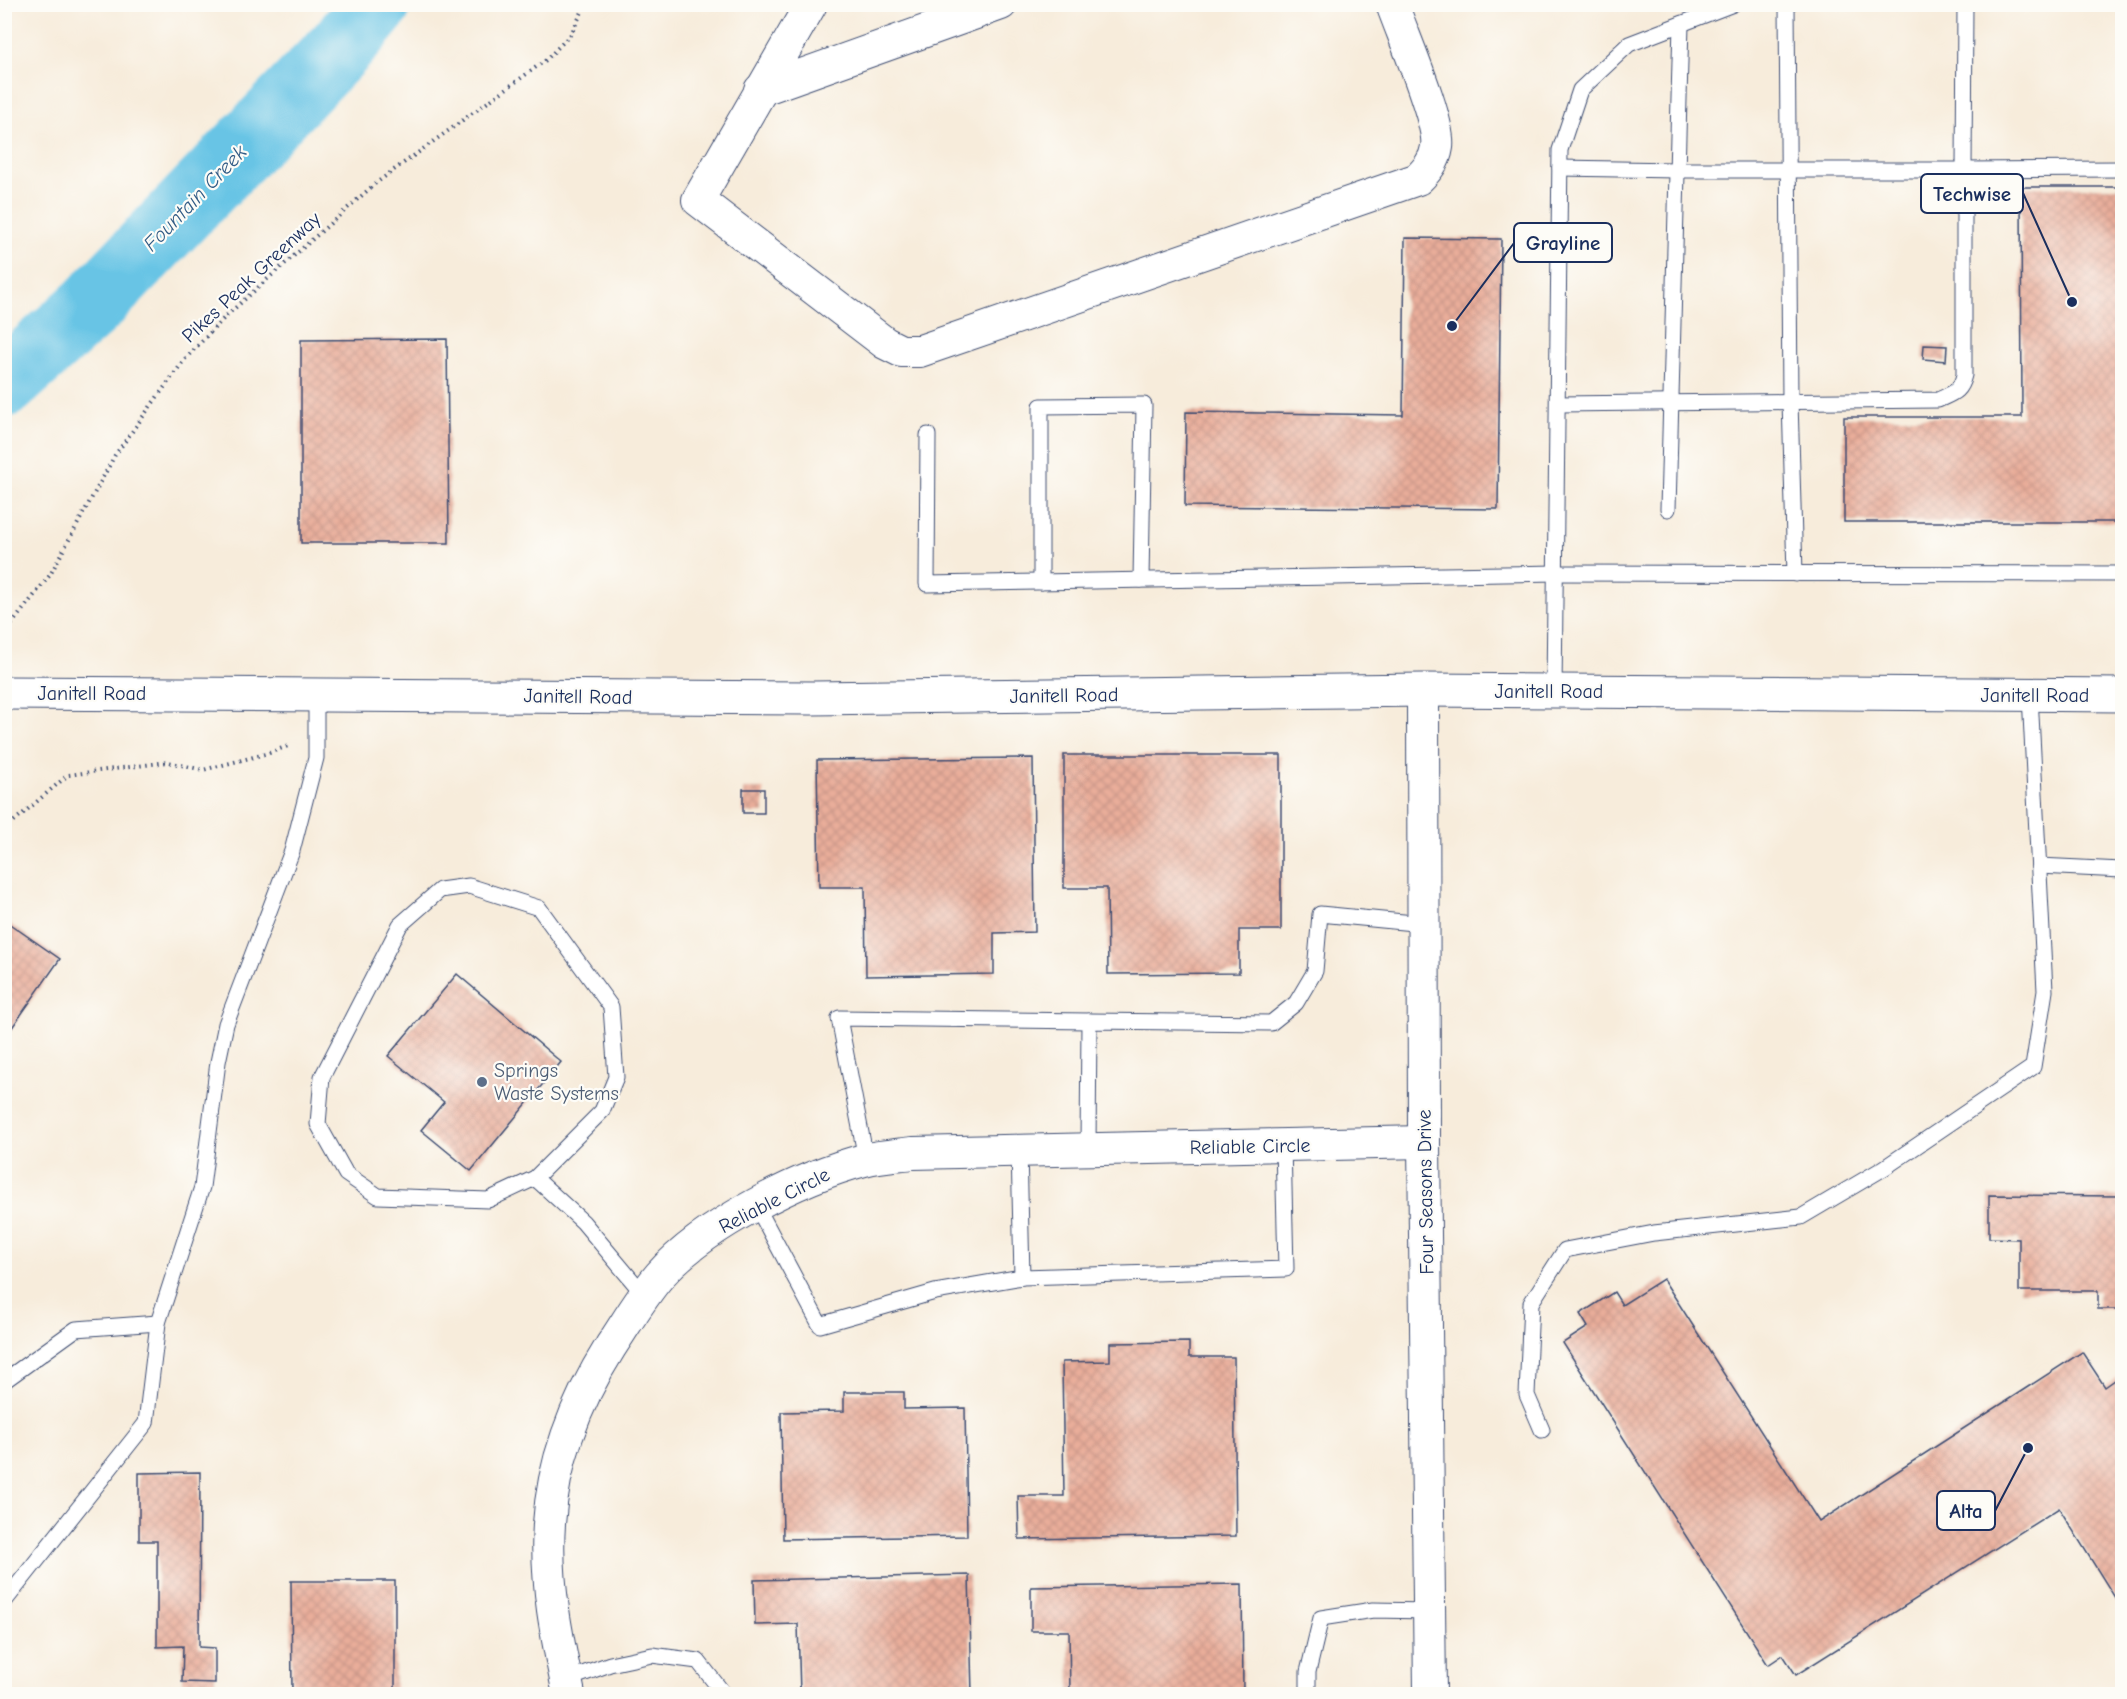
<svg xmlns="http://www.w3.org/2000/svg" width="2127" height="1699" viewBox="0 0 2127 1699" font-family="'Comic Neue',sans-serif">
  <style>
    .lines { fill: none; stroke-linecap: round; stroke-linejoin: round }
    .river { stroke: #67c4e5; stroke-width: 68 }
    .building { fill: url(#building-cross-hatch) }
    .service-casing { stroke: #3c4b71; stroke-width: 17 }
    .minor-casing { stroke: #3c4b71; stroke-width: 34 }
    .tertiary-casing { stroke: #3c4b71; stroke-width: 35 }
    .path { stroke: #3c4b71; stroke-width: 4; stroke-dasharray: 1.5 4.5; stroke-linecap: butt }
    .service { stroke: #fff; stroke-width: 15 }
    .minor { stroke: #fff; stroke-width: 32 }
    .tertiary { stroke: #fff; stroke-width: 33 }
    .service-dot { fill: #5c6f8a; stroke: #fdfcf7; stroke-width: 2 }
    .labels { text-anchor: middle; stroke-width: 4.5; stroke-linejoin: round; paint-order: stroke }
    .street-label { font-size: 20px; fill: #1b2f5e; stroke: #fdfcf7 }
    .service-label { font-size: 20px; fill: #4e5e75; stroke: #fdfcf7; text-anchor: start }
    .water-label { font-size: 21px; font-style: italic; fill: #325c86; stroke: #fdfcf7 }
    .leader { fill: none; stroke: #1b2f5e; stroke-width: 2 }
    .callout-dot { fill: #1b2f5e; stroke: #fdfcf7; stroke-width: 2 }
    .callout { fill: #fdfcf7; stroke: #1b2f5e; stroke-width: 2 }
    .callout-label { font-size: 21px; text-anchor: middle; font-weight: bold; fill: #1b2f5e }
  </style>
  <defs>
    <pattern id="building-cross-hatch" width="8" height="8" patternUnits="userSpaceOnUse" patternTransform="scale(1.5)"><rect width="8" height="8" fill="#e9ad9a"/><path d="M0 0l8 8M0 8l8-8" fill="none" stroke="#c79587"/></pattern>
  </defs>
  <rect width="100%" height="100%" fill="#fdfcf7"/>
  <filter id="ink" filterUnits="userSpaceOnUse"><feTurbulence type="fractalNoise" baseFrequency=".0167" numOctaves="2"/><feDisplacementMap in="SourceGraphic" scale="12" xChannelSelector="R" yChannelSelector="G"/><feConvolveMatrix kernelMatrix="1 2 1 2 8 2 1 2 1" color-interpolation-filters="sRGB"/></filter>
  <filter id="wash" filterUnits="userSpaceOnUse"><feTurbulence type="fractalNoise" baseFrequency=".008" numOctaves="4" result="noise"/><feDisplacementMap in="SourceGraphic" scale="24" xChannelSelector="R" yChannelSelector="G"/><feGaussianBlur stdDeviation="1.35" result="paint"/><feColorMatrix in="noise" values="0 0 0 0 0 0 0 0 0 0 0 0 0 0 0 0 0 1.4 0 .05"/><feComposite in="paint" operator="in"/></filter>
  <g filter="url(#wash)">
    <rect width="100%" height="100%" fill="#f7ecdb"/>
    <g class="lines">
      <polyline class="river" points="4,384 89,308 343,45 377,4"/>
    </g>
    <g id="blocks">
      <g class="building">
        <polygon points="2021,187 2122,187 2122,522 1844,522 1844,417 2022,417"/>
        <polygon points="1405,238 1501,239 1498,509 1185,506 1186,412 1403,415"/>
        <polygon points="447,339 449,543 301,543 301,340"/>
        <polygon points="1924,345 1947,346 1946,361 1923,359"/>
        <polygon points="1064,755 1281,755 1281,930 1239,930 1239,973 1108,974 1107,888 1064,888"/>
        <polygon points="1033,758 1035,932 994,933 994,974 866,976 865,887 819,887 817,760"/>
        <rect x="743" y="789" width="21" height="24"/>
        <polygon points="4,920 60,959 4,1039"/>
        <polygon points="457,974 561,1062 471,1171 421,1130 444,1102 388,1056"/>
        <polygon points="1989,1195 2122,1196 2122,1309 2098,1309 2098,1291 2019,1291 2019,1239 1989,1238"/>
        <polygon points="1663,1279 1819,1522 2082,1352 2105,1387 2122,1375 2122,1609 2059,1508 1796,1675 1783,1655 1768,1665 1563,1343 1588,1327 1580,1314 1614,1292 1622,1305"/>
        <polygon points="1189,1342 1189,1357 1234,1357 1236,1536 1019,1539 1018,1496 1064,1496 1062,1362 1110,1361 1110,1343"/>
        <polygon points="844,1392 904,1392 904,1409 965,1408 967,1536 783,1539 781,1412 844,1411"/>
        <polygon points="200,1472 199,1647 215,1648 215,1683 182,1682 183,1646 157,1647 157,1541 139,1541 139,1473"/>
        <polygon points="969,1575 972,1694 800,1694 798,1624 755,1625 754,1580"/>
        <polygon points="291,1581 395,1581 395,1694 292,1694"/>
        <polygon points="1242,1584 1243,1694 1070,1694 1069,1631 1031,1631 1031,1587"/>
      </g>
    </g>
  </g>
  <g filter="url(#ink)">
    <use href="#blocks" fill-opacity="0" stroke="#3c4b71" stroke-width="1.5"/>
    <g class="lines">
      <defs>
        <g id="service">
          <polyline points="1787,4 1790,401 1795,574"/>
          <polyline points="1965,4 1964,170 2122,169"/>
          <path d="M1558,404L1938,400C1953,393 1960,392 1964,375V170H1676L1560,168"/>
          <polyline points="928,435 927,584 1556,573 2122,574"/>
          <polyline points="1668,509 1681,24"/>
          <polyline points="1041,582 1041,406 1144,405 1141,580"/>
          <polyline points="1554,691 1560,150 1580,90 1629,44 1733,4"/>
          <polyline points="2039,866 2122,870"/>
          <polyline points="1088,1148 1089,1021 1271,1023 1296,1003 1315,971 1320,914 1424,924"/>
          <polyline points="1019,1150 1022,1277 1286,1269 1283,1145"/>
          <polyline points="866,1159 839,1018 1089,1021"/>
          <polyline points="535,1178 488,1200 378,1196 346,1174 318,1124 322,1077 400,925 440,890 469,886 539,908 611,1007 616,1077 602,1111 535,1178 583,1222 645,1296"/>
          <polyline points="756,1205 820,1325 935,1292 1022,1277"/>
          <polyline points="4,1381 76,1329 158,1323"/>
          <polyline points="1542,1430 1527,1395 1531,1303 1565,1250 1654,1233 1801,1217 1884,1168 2033,1067 2045,991 2030,695"/>
          <polyline points="4,1602 146,1423 158,1323 202,1187 218,1062 226,1024 292,851 316,758 316,694"/>
          <polyline points="566,1680 610,1664 652,1655 698,1661 724,1694"/>
          <polyline points="1308,1694 1308,1672 1321,1618 1373,1610 1429,1611"/>
        </g>
        <g id="minor">
          <path d="M811,4L698,200L885,343L901,351H920L1418,179C1427,170 1435,161 1437,147C1441,122 1402,33 1392,4"/>
          <polyline points="760,90 1001,4"/>
          <polyline points="1423,690 1424,1142 1430,1694"/>
          <path d="M569,1694C557,1638 545,1582 549,1524C553,1460 577,1400 611,1346C627,1322 642,1296 660,1275C704,1225 800,1177 864,1160C880,1156 897,1155 913,1153L1424,1142"/>
        </g>
        <polyline id="tertiary" points="4,693 813,698 1423,690 2122,695"/>
      </defs>
      <use href="#service" class="service-casing"/>
      <use href="#minor" class="minor-casing"/>
      <use href="#tertiary" class="tertiary-casing"/>
      <g class="path">
        <polyline points="4,634 50,575 115,455 185,359 227,315 376,183 546,60 571,34 586,4"/>
        <polyline points="4,816 13,822 68,775 168,762 203,770 269,753 288,746"/>
      </g>
      <use href="#service" class="service"/>
      <use href="#minor" class="minor"/>
      <use href="#tertiary" class="tertiary"/>
    </g>
  </g>
  <circle class="service-dot" cx="482" cy="1082" r="6"/>
  <g class="labels">
    <g class="street-label">
      <text transform="translate(251 277) rotate(-43)" y="7">Pikes Peak Greenway</text>
      <text x="1549" y="698">Janitell Road</text>
      <text x="92" y="700">Janitell Road</text>
      <text transform="translate(1064 695) rotate(-1)" y="7">Janitell Road</text>
      <text x="2035" y="702">Janitell Road</text>
      <text transform="translate(578 696) rotate(1)" y="7">Janitell Road</text>
      <text transform="translate(1250 1146) rotate(-1)" y="7">Reliable Circle</text>
      <text transform="translate(1425 1192) rotate(-91)" y="7">Four Seasons Drive</text>
      <text transform="translate(774 1200) rotate(-27)" y="7">Reliable Circle</text>
    </g>
    <g class="service-label">
      <text x="494" y="1077">Springs<tspan x="494" dy="23">Waste Systems</tspan></text>
    </g>
    <g class="water-label">
      <text transform="translate(195 198) rotate(-46)" y="7">Fountain Creek</text>
    </g>
  </g>
  <path class="leader" d="M2072 302L2023 193M1452 326L1514 243M2028 1448L1995 1511"/>
  <g class="callout-dot">
    <circle cx="2072" cy="302" r="6"/>
    <circle cx="1452" cy="326" r="6"/>
    <circle cx="2028" cy="1448" r="6"/>
  </g>
  <g class="callout">
    <rect x="1921" y="174" width="102" height="39" rx="6"/>
    <rect x="1514" y="223" width="98" height="39" rx="6"/>
    <rect x="1937" y="1491" width="58" height="39" rx="6"/>
  </g>
  <g class="callout-label">
    <text x="1972" y="201">Techwise</text>
    <text x="1563" y="250">Grayline</text>
    <text x="1966" y="1518">Alta</text>
  </g>
  <rect width="2127" height="1699" fill="none" stroke="#fdfcf7" stroke-width="24"/>
</svg>
